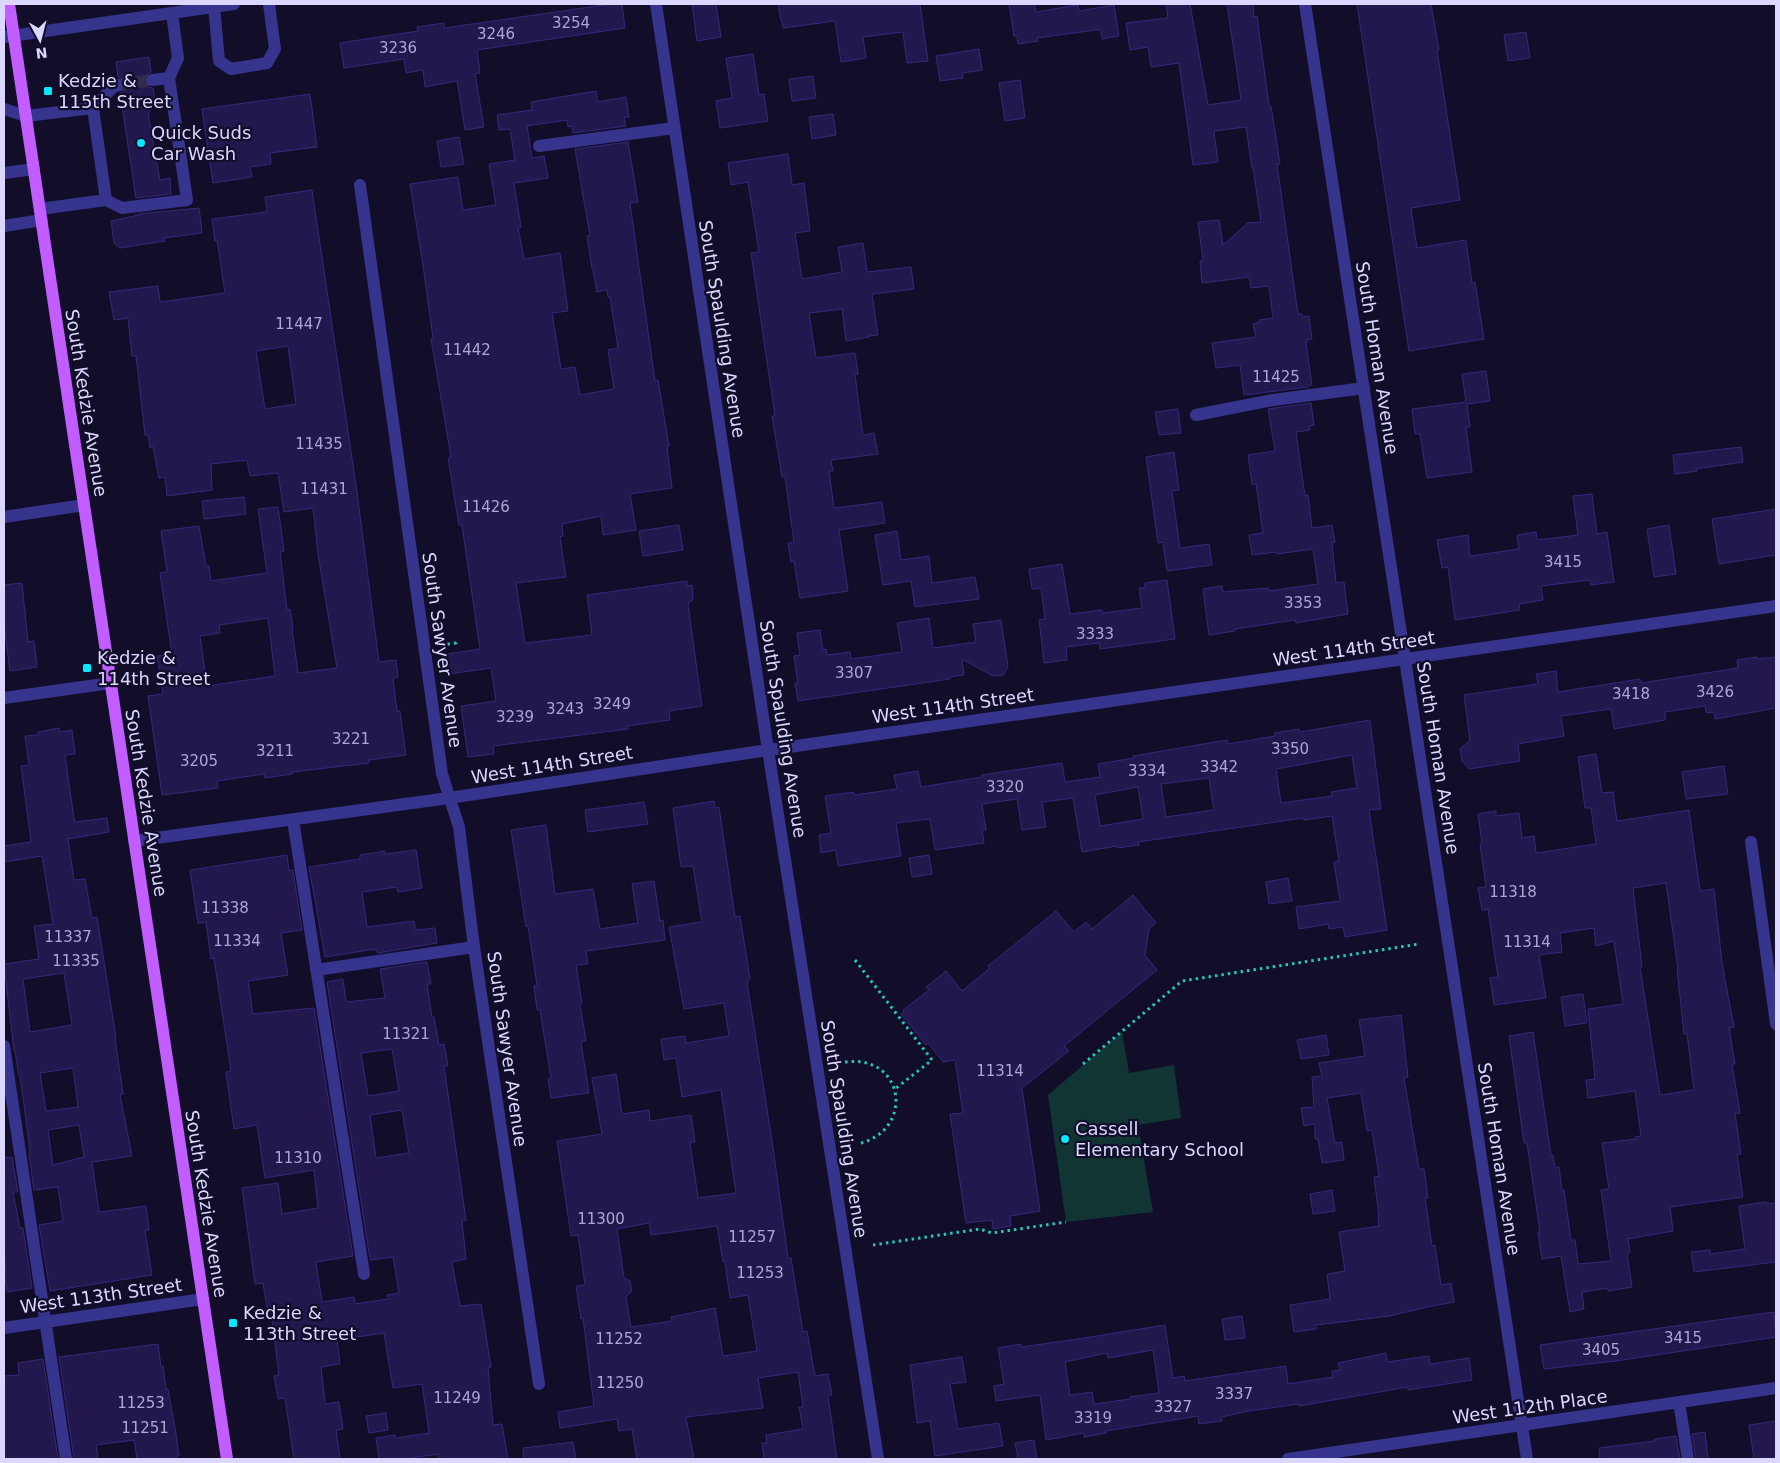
<svg xmlns="http://www.w3.org/2000/svg" width="1780" height="1463" viewBox="0 0 1780 1463" font-family="'DejaVu Sans',sans-serif">
  <style>
    .green { fill: #103533 }
    .building { fill: #22184d; stroke: #37277c; fill-rule: evenodd }
    .lines { fill: none; stroke-linecap: round; stroke-linejoin: round }
    .minor-tunnel { stroke: #302c4a; stroke-width: 12; stroke-dasharray: 12 6; stroke-linecap: butt }
    .path { stroke: #23c7bc; stroke-width: 3; stroke-dasharray: 2.5 4; stroke-linecap: butt }
    .minor { stroke: #37348e; stroke-width: 12 }
    .major { stroke: #c25eff; stroke-width: 12 }
    .poi-dot { fill: #03e8ff; stroke: #120e2a; stroke-width: 2 }
    .labels { text-anchor: middle; stroke-width: 4.5; stroke-linejoin: round; paint-order: stroke }
    .number-label { font-size: 15px; fill: #ada7d2 }
    .poi-label { font-size: 18px; fill: #dbd7ff; stroke: #120e2a; text-anchor: start }
    .street-label { font-size: 18px; fill: #dbd7ff; stroke: #120e2a }
  </style>
  <rect width="100%" height="100%" fill="#120e2a"/>
  <polygon class="green" points="1122,1032 1129,1073 1174,1065 1181,1118 1138,1125 1153,1212 1066,1222 1048,1095"/>
  <g class="building">
    <polygon points="611,4 622,4 625,28 477,50 480,73 475,74 484,127 465,130 457,81 425,87 423,70 406,73 404,59 344,68 340,43 418,31 417,27 444,23 444,28"/>
    <polygon points="692,4 716,4 721,37 697,41"/>
    <polygon points="778,4 920,4 928,61 907,63 903,32 863,37 866,58 841,62 835,21 783,28 782,21 781,21"/>
    <polygon points="1009,4 1034,4 1036,12 1078,5 1079,11 1114,5 1119,36 1102,39 1101,30 1096,30 1037,38 1038,41 1018,44 1017,36 1014,36"/>
    <polygon points="1166,4 1190,4 1208,105 1241,100 1227,4 1253,4 1254,17 1257,16 1269,106 1271,106 1280,164 1277,164 1298,314 1302,314 1302,317 1309,316 1312,339 1307,340 1307,342 1306,343 1312,385 1308,385 1308,387 1244,395 1240,365 1216,368 1212,343 1256,337 1253,324 1260,322 1259,320 1273,318 1269,286 1251,288 1249,277 1202,283 1200,261 1203,261 1198,222 1219,220 1223,245 1248,223 1261,222 1253,168 1252,168 1246,127 1214,131 1218,162 1193,165 1179,63 1151,67 1148,47 1130,50 1126,23 1168,18"/>
    <polygon points="1357,4 1431,4 1439,50 1437,50 1460,200 1411,208 1417,248 1466,240 1472,283 1475,282 1484,339 1409,351"/>
    <polygon points="1526,32 1530,58 1508,61 1504,35"/>
    <polygon points="979,49 982,70 962,73 963,78 940,81 936,56"/>
    <polygon points="753,54 759,95 764,94 768,121 720,128 716,101 732,98 726,58"/>
    <polygon points="149,57 151,72 145,76 144,81 148,87 153,88 155,103 148,114 160,180 170,178 171,194 136,198 120,93 125,91 127,84 125,79 118,77 116,62"/>
    <polygon points="813,76 816,98 792,101 789,79"/>
    <polygon points="1020,80 1025,118 1005,121 999,83"/>
    <polygon points="596,91 598,102 626,97 629,117 624,117 626,126 573,133 572,126 568,127 567,120 527,126 532,158 544,156 548,178 514,183 521,227 518,228 524,259 560,253 568,311 552,313 561,369 575,367 580,395 614,389 608,350 618,348 610,297 608,297 607,290 597,292 593,269 592,269 587,236 590,236 575,149 628,142 638,202 630,203 655,381 658,380 669,446 667,446 672,488 630,494 636,530 603,535 601,516 562,524 563,536 560,537 566,577 516,583 525,643 592,635 587,595 687,581 687,586 692,585 693,600 689,602 689,604 688,605 702,706 669,711 670,720 627,726 628,729 493,746 494,754 468,757 461,706 496,701 491,668 449,674 447,654 480,649 462,525 459,525 448,458 451,457 431,339 433,338 423,265 410,184 458,177 463,210 496,205 489,164 515,160 510,129 499,130 497,115 532,110 531,102"/>
    <polygon points="310,94 317,147 270,153 271,164 250,167 252,177 213,183 202,109"/>
    <polygon points="833,114 836,135 812,139 809,117"/>
    <polygon points="459,137 464,164 441,167 437,141"/>
    <polygon points="788,154 792,185 804,183 810,231 795,233 802,279 842,272 838,247 863,243 867,272 911,267 914,289 872,294 878,335 869,336 869,337 846,341 842,309 809,313 816,358 855,353 858,374 855,375 863,435 874,433 878,454 831,460 833,471 829,471 834,508 882,502 885,523 839,530 848,591 800,598 794,561 791,562 788,543 794,542 785,477 782,477 772,416 775,416 751,253 759,252 748,182 731,185 728,163"/>
    <path d="M312,190L357,492L379,662L396,660L398,677L393,678L397,711H400L406,755L369,760V763L292,772V774L265,778L264,774L217,781L218,788L162,795L148,696L163,694L157,656L172,654L160,573L167,572L161,531L199,526L206,566H209L211,581L267,573L258,509L278,507L284,551L280,552L287,610L290,609L293,628H292L298,673L337,668L318,554L313,508L284,512L278,473L250,476L247,460L211,464L212,490L167,496L165,477L159,478L153,447L150,448L148,435H145L136,356H132L128,318L114,320L109,292L158,286L160,302L225,293L217,240L215,241L212,219L267,212L265,197ZM288,346L296,404L265,409L256,351ZM268,618L275,676L207,686L200,636L220,633L219,625Z"/>
    <polygon points="199,208 202,233 164,238 165,241 120,248 114,243 111,221 139,215 138,214"/>
    <polygon points="1486,371 1490,401 1467,404 1470,427 1466,427 1472,472 1427,478 1420,434 1415,434 1412,409 1466,402 1462,374"/>
    <polygon points="1311,403 1314,425 1309,426 1310,430 1296,432 1305,496 1308,495 1312,528 1332,525 1335,542 1332,543 1336,583 1344,582 1348,614 1296,623 1295,620 1235,629 1235,631 1209,635 1203,589 1222,586 1223,592 1268,588 1269,591 1318,584 1313,549 1277,554 1277,552 1252,555 1249,535 1263,533 1256,484 1252,484 1248,455 1275,451 1268,409"/>
    <polygon points="1178,409 1181,433 1159,435 1155,412"/>
    <polygon points="1741,447 1743,462 1696,469 1697,471 1675,474 1673,455"/>
    <polygon points="1174,452 1179,490 1172,491 1180,548 1209,544 1212,565 1167,571 1163,542 1158,543 1146,457"/>
    <polygon points="1592,494 1597,534 1607,532 1614,582 1591,585 1590,580 1541,586 1543,600 1519,604 1520,610 1455,620 1448,567 1442,568 1437,540 1468,535 1470,556 1519,549 1517,535 1536,532 1537,540 1578,535 1573,496"/>
    <polygon points="244,497 246,514 204,519 202,501"/>
    <polygon points="1776,509 1776,555 1719,564 1712,519"/>
    <polygon points="679,525 683,550 643,556 639,531"/>
    <polygon points="1669,525 1676,574 1654,577 1647,529"/>
    <polygon points="897,531 901,560 929,556 932,583 975,577 979,599 915,607 911,581 883,585 875,535"/>
    <polygon points="1062,564 1070,614 1102,610 1103,613 1142,608 1139,588 1145,588 1145,583 1167,580 1175,639 1100,649 1099,643 1066,647 1067,660 1044,663 1039,620 1045,619 1041,588 1032,589 1029,569"/>
    <polygon points="22,583 28,642 34,641 37,667 10,671 4,624 4,585"/>
    <polygon points="929,618 933,648 976,642 973,624 1001,620 1008,667 1003,675 993,676 962,659 964,675 950,677 950,679 798,701 795,683 798,683 794,656 800,655 797,633 820,630 823,650 826,649 827,655 850,652 851,659 902,652 897,623"/>
    <polygon points="1757,657 1757,659 1776,657 1776,708 1715,719 1714,712 1706,713 1705,706 1665,712 1665,720 1614,729 1611,709 1561,716 1564,736 1518,744 1520,761 1469,769 1462,761 1460,749 1470,740 1464,695 1538,684 1536,674 1556,671 1558,692 1640,679 1641,683 1738,668 1737,660"/>
    <path d="M1370,720L1381,809L1369,810L1387,930L1345,937L1343,927L1329,929L1328,924L1299,929L1296,907L1340,901L1334,862L1339,861L1332,816L1304,820V818L1138,842L1139,845L1117,848V846L1082,852L1073,798L1042,802L1046,827L1022,830L1017,799L982,804L986,830H982L984,843L935,850L930,819L896,823L901,856L838,866L836,850L821,853L819,835L831,833L825,796L854,792V795L897,789L894,775L918,771L921,787L982,777L981,775L1062,763L1065,782L1100,777L1098,764L1134,758L1133,756L1227,740L1228,744L1275,736V733L1299,729L1300,732ZM1352,755L1357,788L1331,792L1332,796L1281,803L1276,769ZM1209,778L1214,810L1166,817L1161,784ZM1138,787L1143,819L1100,826L1095,795Z"/>
    <path d="M59,728L60,732L72,730L75,754L65,755L74,819L75,822L107,818L109,832L68,839L74,880L85,879L92,918L97,917L116,1038H115L123,1094L120,1095L132,1156L92,1162L99,1212L146,1206L149,1230L145,1231L152,1275L50,1291L39,1225L63,1221L58,1187L34,1190L29,1155L30,1150L25,1112L20,1076H19L15,1051H14L4,964L39,959L34,926L53,924L42,856L4,862V846L31,842L21,766L29,765L25,736L39,735L38,732ZM64,973L72,1025L30,1032L23,979ZM73,1068L78,1107L46,1111L40,1073ZM79,1125L84,1157L53,1165L48,1130Z"/>
    <path d="M1596,754L1602,793L1613,792L1617,821L1689,810L1700,891L1714,889L1722,963L1734,1027L1729,1028L1735,1064H1732L1740,1113L1735,1114L1741,1154L1737,1155L1743,1197L1670,1207L1673,1231L1628,1239L1630,1252L1627,1253L1632,1287L1608,1291V1288L1582,1292L1584,1309L1570,1312L1561,1256L1542,1259L1538,1232H1540L1527,1143H1524L1509,1036L1533,1032L1551,1156L1553,1155L1555,1168L1559,1167L1562,1190H1564L1571,1240H1575L1578,1264L1611,1261L1601,1190L1609,1189L1602,1143L1636,1139V1137L1641,1136L1635,1091L1588,1098L1586,1080L1595,1079L1588,1009L1623,1004L1614,941L1596,946L1594,928L1560,933L1562,952L1539,955L1546,998L1494,1005L1490,978L1498,977L1488,909L1482,910L1478,888L1486,887L1480,844H1482L1478,814L1496,811V816L1519,813L1522,838L1534,836L1536,853L1596,844L1591,808H1585L1578,757ZM1666,883L1678,969H1677L1684,1034H1687L1694,1090L1660,1095L1640,967H1642L1633,888Z"/>
    <polygon points="1724,766 1728,794 1686,799 1682,772"/>
    <path d="M714,801L715,808L719,807L735,917L740,916L750,979L747,982L773,1147L788,1258H791L803,1332L807,1331L815,1376L828,1374L832,1395L828,1396L837,1459H764L762,1443H767L766,1435L803,1429L799,1407H803L798,1372L758,1378L763,1408L686,1417L694,1459H637L632,1429L619,1431L617,1419L560,1428L558,1412L594,1406L583,1318L581,1319L576,1286L585,1285L578,1235L571,1236L557,1141L602,1134L592,1078L616,1074L622,1114L649,1110L650,1121L691,1115L695,1142H690L698,1198L736,1193L721,1090L682,1097L676,1058L664,1060L661,1039L685,1036L686,1043L729,1036L724,1003L684,1009L669,927L702,922L693,866L681,867L673,808ZM649,1223L651,1235L717,1226L723,1262H725L730,1298L748,1295L757,1351L723,1356L715,1308L671,1317L672,1321L631,1327L626,1297L632,1291L630,1281L624,1278L617,1229Z"/>
    <polygon points="644,802 648,824 588,832 585,810"/>
    <polygon points="546,825 555,894 593,889 600,929 638,923 632,884 654,881 660,921 663,920 665,940 586,951 588,964 576,965 582,1003 580,1004 586,1041 582,1041 581,1043 589,1093 551,1098 548,1079 551,1078 540,1010 537,1010 534,986 537,985 528,926 526,927 511,830"/>
    <polygon points="416,850 422,888 398,892 397,887 362,892 367,927 414,921 416,930 435,928 437,943 378,953 375,949 325,957 309,867 360,859 360,855 385,851 385,854"/>
    <path d="M287,855L289,871L293,870L302,930L281,933L288,975L248,981L253,1014L314,1008L353,1256L316,1262L322,1302L354,1297L355,1304L388,1299L387,1295L399,1293L393,1257L371,1260L369,1253L327,982L343,979L346,1002L385,998L380,969L427,962L431,984H427L432,1017H434L439,1045L444,1044L448,1066H444L466,1220L462,1221L466,1259L452,1262L460,1306L481,1304L491,1367L488,1368L493,1425L502,1424L508,1459H438V1454L405,1459H379L376,1438L395,1435L396,1438L429,1433L422,1384L393,1388L384,1333L337,1340L340,1364L321,1367L325,1404L339,1402L343,1429L336,1430L340,1459H294L285,1398L278,1399L274,1376L279,1375L272,1320H269L263,1283L255,1284L242,1188L278,1183L282,1214L318,1208L314,1170L265,1178L257,1125L234,1129L226,1072L231,1071L214,958L211,959L206,922L198,923L190,870ZM392,1049L399,1091L368,1096L361,1053ZM402,1110L409,1153L376,1158L370,1115Z"/>
    <polygon points="929,855 932,874 912,877 909,858"/>
    <polygon points="1288,878 1292,901 1269,904 1266,882"/>
    <polygon points="1133,895 1156,923 1149,929 1145,955 1157,970 1064,1046 1069,1051 1022,1088 1040,1211 1010,1216 1011,1226 993,1229 992,1220 966,1223 950,1114 963,1113 955,1060 943,1062 928,1043 926,1045 901,1014 904,1011 903,1010 929,990 926,987 946,971 962,991 990,968 988,966 1056,911 1074,932 1086,922 1092,929"/>
    <polygon points="1583,994 1587,1023 1565,1026 1561,997"/>
    <polygon points="1401,1015 1408,1077 1404,1078 1419,1169 1424,1169 1428,1198 1425,1198 1432,1246 1435,1245 1441,1285 1451,1283 1454,1302 1427,1307 1390,1316 1316,1325 1316,1329 1294,1332 1290,1305 1330,1299 1327,1274 1345,1271 1339,1232 1379,1226 1378,1216 1379,1216 1374,1177 1379,1176 1372,1130 1367,1131 1361,1093 1327,1098 1335,1143 1342,1142 1344,1160 1322,1163 1318,1139 1315,1139 1315,1124 1304,1126 1301,1108 1314,1107 1312,1077 1322,1076 1319,1063 1365,1056 1359,1020"/>
    <polygon points="1326,1035 1329,1055 1301,1059 1297,1040"/>
    <polygon points="12,1157 18,1192 13,1192 20,1228 23,1228 32,1288 7,1292 4,1272 6,1271 4,1248 4,1158"/>
    <polygon points="1332,1190 1335,1211 1313,1214 1310,1194"/>
    <polygon points="1766,1202 1767,1204 1776,1203 1776,1262 1694,1272 1691,1252 1710,1250 1710,1254 1745,1249 1739,1206"/>
    <polygon points="1774,1312 1776,1337 1616,1361 1544,1369 1540,1345"/>
    <polygon points="1242,1316 1245,1338 1225,1340 1222,1319"/>
    <path d="M1165,1325L1173,1378L1184,1376L1185,1381L1286,1366L1288,1384L1333,1377L1332,1371L1340,1370L1338,1363L1386,1353L1387,1362L1429,1356L1430,1364L1469,1358L1472,1380L1408,1390V1387L1299,1406V1404L1249,1411L1221,1417L1222,1421L1199,1424L1198,1416L1106,1431V1433L1084,1437V1433L1046,1440L1040,1395L996,1401L994,1386L1004,1384L998,1348L1021,1344V1347L1078,1339ZM1153,1350L1159,1393L1130,1397V1399L1094,1404L1092,1392L1070,1395L1065,1362L1107,1353L1108,1358Z"/>
    <polygon points="158,1344 161,1367 163,1366 166,1389 168,1389 176,1434 179,1456 176,1456 177,1459 137,1459 134,1440 96,1445 98,1459 74,1459 59,1357"/>
    <polygon points="962,1357 966,1382 950,1384 958,1429 999,1423 1003,1446 935,1456 930,1421 917,1423 910,1365"/>
    <polygon points="43,1359 58,1459 4,1459 4,1376 19,1375 18,1363"/>
    <polygon points="386,1413 388,1430 369,1433 366,1416"/>
    <polygon points="1776,1421 1776,1459 1754,1459 1749,1425"/>
    <polygon points="1705,1432 1708,1459 1696,1459 1692,1434"/>
    <polygon points="1676,1436 1680,1459 1600,1459 1599,1448 1655,1441 1655,1439"/>
    <polygon points="1034,1440 1037,1459 1018,1459 1015,1443"/>
    <polygon points="573,1442 576,1459 524,1459 523,1448"/>
  </g>
  <g class="lines">
    <polyline class="minor-tunnel" points="119,85 152,80"/>
    <g class="path">
      <polyline points="441,645 456,643 455,639"/>
      <polyline points="855,960 932,1060 895,1089"/>
      <path d="M845,1062C906,1054 915,1132 857,1144"/>
      <polyline points="1083,1064 1182,981 1419,944"/>
      <polyline points="873,1245 980,1229 992,1233 1066,1222"/>
    </g>
    <g class="minor">
      <polyline points="656,4 768,750 878,1459"/>
      <polyline points="1305,4 1527,1459"/>
      <polyline points="214,6 219,61 231,69 267,63 275,49 269,4"/>
      <polyline points="4,37 234,4"/>
      <polyline points="152,80 169,78"/>
      <polyline points="93,108 106,200"/>
      <polyline points="4,109 26,116 93,108 114,86 119,85"/>
      <polyline points="539,146 674,128"/>
      <polyline points="4,173 34,169"/>
      <polyline points="360,185 442,774 459,827 474,947 539,1384"/>
      <polyline points="40,209 106,200 122,208 187,200 169,78 178,58 172,13"/>
      <polyline points="4,226 42,220"/>
      <polyline points="1196,415 1273,400 1364,388"/>
      <polyline points="4,517 84,505"/>
      <polyline points="4,698 111,683"/>
      <polyline points="293,820 364,1274"/>
      <polyline points="134,841 449,798 768,750 1776,606"/>
      <polyline points="1751,842 1776,1024"/>
      <polyline points="316,970 474,947"/>
      <polyline points="4,1046 66,1459"/>
      <polyline points="4,1328 203,1299"/>
      <polyline points="1679,1402 1688,1459"/>
      <polyline points="1288,1459 1776,1388"/>
    </g>
    <polyline class="major" points="9,4 227,1459"/>
  </g>
  <g class="poi-dot">
    <rect x="43" y="86" width="10" height="10" rx="2.5"/>
    <circle cx="141" cy="143" r="5"/>
    <rect x="82" y="663" width="10" height="10" rx="2.5"/>
    <circle cx="1065" cy="1139" r="5"/>
    <rect x="228" y="1318" width="10" height="10" rx="2.5"/>
  </g>
  <g class="labels">
    <g class="number-label">
      <text x="571" y="28">3254</text>
      <text x="496" y="39">3246</text>
      <text x="398" y="53">3236</text>
      <text x="299" y="329">11447</text>
      <text x="467" y="355">11442</text>
      <text x="1276" y="382">11425</text>
      <text x="319" y="449">11435</text>
      <text x="324" y="494">11431</text>
      <text x="486" y="512">11426</text>
      <text x="1563" y="567">3415</text>
      <text x="1303" y="608">3353</text>
      <text x="1095" y="639">3333</text>
      <text x="854" y="678">3307</text>
      <text x="1715" y="697">3426</text>
      <text x="1631" y="699">3418</text>
      <text x="612" y="709">3249</text>
      <text x="565" y="714">3243</text>
      <text x="515" y="722">3239</text>
      <text x="351" y="744">3221</text>
      <text x="1290" y="754">3350</text>
      <text x="275" y="756">3211</text>
      <text x="199" y="766">3205</text>
      <text x="1219" y="772">3342</text>
      <text x="1147" y="776">3334</text>
      <text x="1005" y="792">3320</text>
      <text x="1513" y="897">11318</text>
      <text x="225" y="913">11338</text>
      <text x="68" y="942">11337</text>
      <text x="237" y="946">11334</text>
      <text x="1527" y="947">11314</text>
      <text x="76" y="966">11335</text>
      <text x="406" y="1039">11321</text>
      <text x="1000" y="1076">11314</text>
      <text x="298" y="1163">11310</text>
      <text x="601" y="1224">11300</text>
      <text x="752" y="1242">11257</text>
      <text x="760" y="1278">11253</text>
      <text x="1683" y="1343">3415</text>
      <text x="619" y="1344">11252</text>
      <text x="1601" y="1355">3405</text>
      <text x="620" y="1388">11250</text>
      <text x="1234" y="1399">3337</text>
      <text x="457" y="1403">11249</text>
      <text x="141" y="1408">11253</text>
      <text x="1173" y="1412">3327</text>
      <text x="1093" y="1423">3319</text>
      <text x="145" y="1433">11251</text>
    </g>
    <g class="poi-label">
      <text x="58" y="87">Kedzie &amp;<tspan x="58" dy="21">115th Street</tspan></text>
      <text x="151" y="139">Quick Suds<tspan x="151" dy="21">Car Wash</tspan></text>
      <text x="97" y="664">Kedzie &amp;<tspan x="97" dy="21">114th Street</tspan></text>
      <text x="1075" y="1135">Cassell<tspan x="1075" dy="21">Elementary School</tspan></text>
      <text x="243" y="1319">Kedzie &amp;<tspan x="243" dy="21">113th Street</tspan></text>
    </g>
    <g class="street-label">
      <text transform="translate(722 329) rotate(81)" y="6">South Spaulding Avenue</text>
      <text transform="translate(1377 358) rotate(81)" y="6">South Homan Avenue</text>
      <text transform="translate(86 403) rotate(81)" y="6">South Kedzie Avenue</text>
      <text transform="translate(1354 649) rotate(-8)" y="6">West 114th Street</text>
      <text transform="translate(442 650) rotate(82)" y="6">South Sawyer Avenue</text>
      <text transform="translate(953 706) rotate(-8)" y="6">West 114th Street</text>
      <text transform="translate(783 729) rotate(81)" y="6">South Spaulding Avenue</text>
      <text transform="translate(1438 758) rotate(81)" y="6">South Homan Avenue</text>
      <text transform="translate(552 765) rotate(-9)" y="6">West 114th Street</text>
      <text transform="translate(146 803) rotate(81)" y="6">South Kedzie Avenue</text>
      <text transform="translate(507 1049) rotate(82)" y="6">South Sawyer Avenue</text>
      <text transform="translate(844 1129) rotate(81)" y="6">South Spaulding Avenue</text>
      <text transform="translate(1499 1159) rotate(81)" y="6">South Homan Avenue</text>
      <text transform="translate(206 1204) rotate(81)" y="6">South Kedzie Avenue</text>
      <text transform="translate(101 1296) rotate(-8)" y="6">West 113th Street</text>
      <text transform="translate(1530 1407) rotate(-8)" y="6">West 112th Place</text>
    </g>
  </g>
  <rect width="1780" height="1463" fill="none" stroke="#dbd7ff" stroke-width="10"/>
  <g transform="translate(40 40) rotate(173)" stroke="#120e2a" stroke-width="4" paint-order="stroke">
  <path d="M0-4L9 19L0 12L-9 19Z" fill="#dbd7ff"/>
  <text y="-8" font-size="14" font-weight="bold" text-anchor="middle" fill="#dbd7ff">N</text>
  </g>
</svg>
